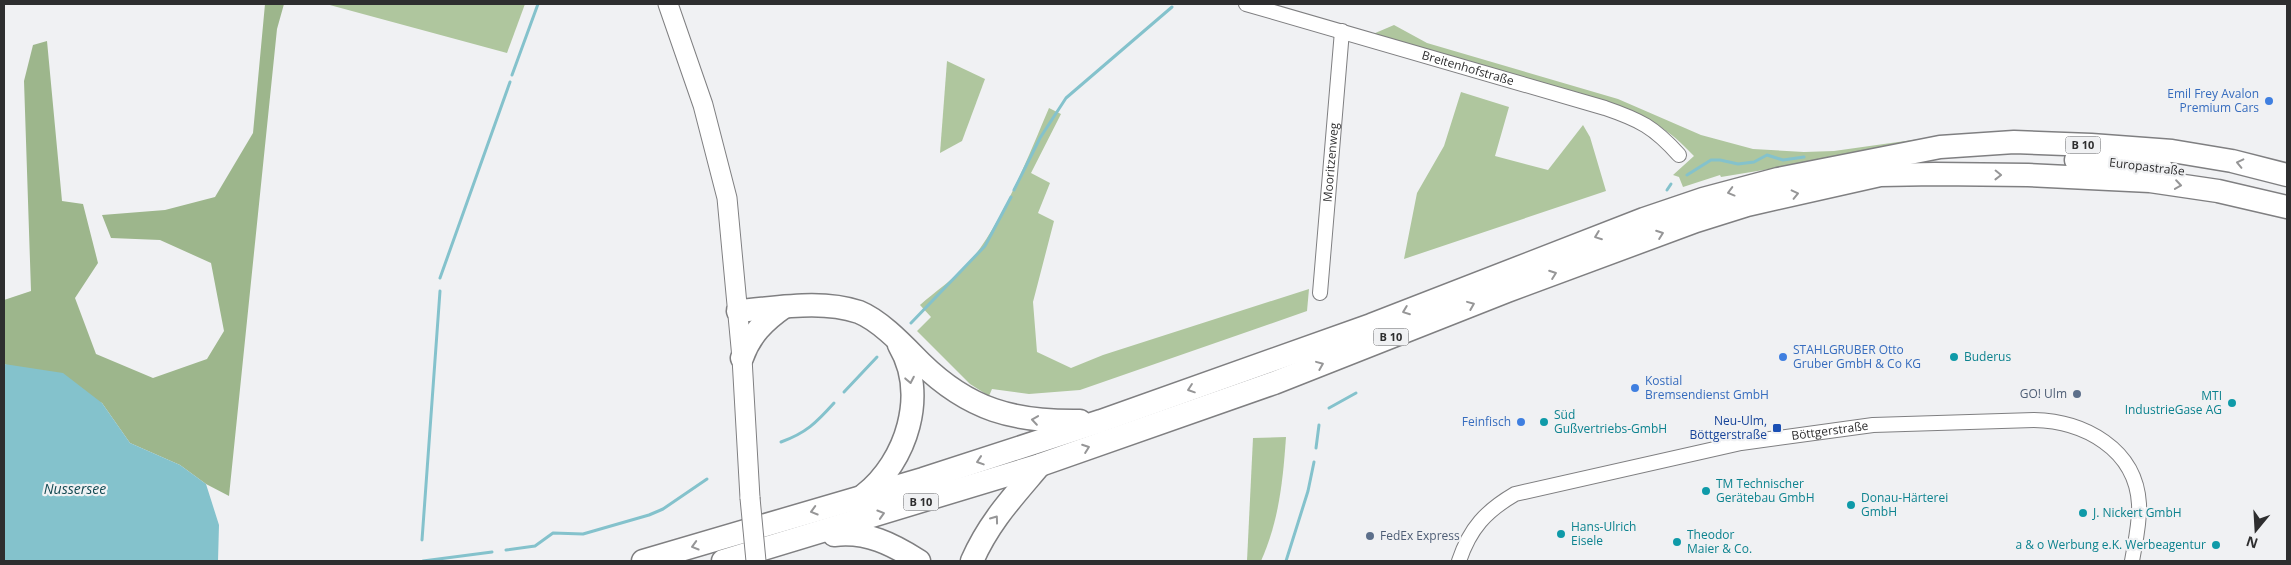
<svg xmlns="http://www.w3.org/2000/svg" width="2291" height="565" viewBox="0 0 2291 565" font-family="'Open Sans',sans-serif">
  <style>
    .green { fill: #afc69e }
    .forest { fill: #9db68c }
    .water { fill: #84c2cc }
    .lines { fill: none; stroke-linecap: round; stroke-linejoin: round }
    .stream { stroke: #84c2cc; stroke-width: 3 }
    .minor-casing { stroke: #7f7f81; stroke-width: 16 }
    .secondary-casing { stroke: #7f7f81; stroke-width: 21 }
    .trunk-casing { stroke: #7f7f81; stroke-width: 25 }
    .minor { stroke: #fff; stroke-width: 14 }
    .secondary { stroke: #fff; stroke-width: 19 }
    .trunk { stroke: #fff; stroke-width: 22 }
    .secondary-bridge-casing { stroke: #7f7f81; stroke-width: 21; stroke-linecap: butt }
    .secondary-bridge { stroke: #fff; stroke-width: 19 }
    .oneway { stroke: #969697 }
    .shop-dot { fill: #3f7fe0; stroke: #f0f1f3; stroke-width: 2 }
    .culture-dot { fill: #0f9aa8; stroke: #f0f1f3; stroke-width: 2 }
    .service-dot { fill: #5c6f8a; stroke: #f0f1f3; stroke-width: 2 }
    .transit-dot { fill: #1a4fb4; stroke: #f0f1f3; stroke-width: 2 }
    .labels { text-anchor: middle; stroke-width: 4.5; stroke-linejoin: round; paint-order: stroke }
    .shield { fill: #f0f1f3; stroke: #68686a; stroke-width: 1 }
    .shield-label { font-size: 11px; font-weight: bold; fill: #2e2e2f }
    .street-label { font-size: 12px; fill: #2e2e2f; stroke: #f0f1f3 }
    .shop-label { font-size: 12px; fill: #366cbe; stroke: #f0f1f3; text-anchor: end }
    .culture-label { font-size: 12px; fill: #0d838f; stroke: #f0f1f3; text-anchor: start }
    .service-label { font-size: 12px; fill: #4e5e75; stroke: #f0f1f3; text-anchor: end }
    .transit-label { font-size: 12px; fill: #164399; stroke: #f0f1f3; text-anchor: end }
    .water-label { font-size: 14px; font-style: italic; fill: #124952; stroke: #f0f1f3 }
  </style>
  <rect width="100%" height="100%" fill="#f0f1f3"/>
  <g class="green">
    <polygon points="326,4 525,4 507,53"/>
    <path d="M1394,25L1427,43L1618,99L1701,135L1753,149L1804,152L1834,151L1941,136L1884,150L1721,177L1720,175L1683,187L1679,177L1673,175L1694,156C1669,129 1650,119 1616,105L1373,34Z"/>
    <polygon points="947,61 985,79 962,141 940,153"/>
    <polygon points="1461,92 1509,107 1495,156 1548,170 1583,125 1590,137 1606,191 1404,259 1417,193 1444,146"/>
    <path d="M1049,108L1061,114L1031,173L1050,183L1038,213L1054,221L1033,302L1037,352L1071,368L1103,355L1309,289L1307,311L1080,390L1029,394L992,389L989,396L970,384L917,331L931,317L920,305C935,292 953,279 967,265C1002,225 1028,157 1049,108Z"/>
    <path d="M1286,437C1283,480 1279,521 1261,561H1247L1253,438Z"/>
  </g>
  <polygon class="forest" points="265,4 284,4 277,29 229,496 206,484 180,465 130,443 102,403 4,364 4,300 31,291 24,81 33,45 47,41 62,201 83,204 98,263 75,298 96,354 153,378 207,359 224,331 211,263 160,240 111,238 102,215 165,210 215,197 253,133"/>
  <polygon class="water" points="4,364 63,373 102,403 130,443 180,465 206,484 219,525 218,561 4,561"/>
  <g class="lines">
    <g class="stream">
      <polyline points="512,75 538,4"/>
      <polyline points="1687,175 1711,160 1720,160 1738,164 1754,162 1767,155 1783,160 1804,157"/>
      <polyline points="1014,190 1040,138 1066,98 1172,7"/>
      <polyline points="1667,190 1671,184"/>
      <polyline points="440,278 510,82"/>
      <polyline points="911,323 985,246 1011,197"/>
      <polyline points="844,392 877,357"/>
      <polyline points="1329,408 1356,393"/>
      <path d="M781,442C806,433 816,423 834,403"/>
      <polyline points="1316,448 1319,425"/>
      <polyline points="422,540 440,291"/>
      <polyline points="506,550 535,546 553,533 583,534 649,515 663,509 707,479"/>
      <polyline points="423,561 492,552"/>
      <polyline points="1286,561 1308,491 1314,462"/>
    </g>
    <defs>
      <g id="minor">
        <path id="s1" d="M1246,4L1605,108C1640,120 1654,127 1679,155"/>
        <path id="s2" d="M1320,293L1342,31"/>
        <path id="s3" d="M1459,561C1470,528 1486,511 1515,494L1741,443L1873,425L2034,420C2084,421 2136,449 2139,504C2140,523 2135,543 2132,561"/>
      </g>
      <polyline id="secondary" points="668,4 703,105 727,198 742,358 750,498"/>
      <g id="trunk">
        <polyline points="2076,160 2161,168"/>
        <path d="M738,311C777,308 821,299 859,312C881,321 904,346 921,363C969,410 1014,422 1080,421"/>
        <path d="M742,358C750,335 764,321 784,307"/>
        <path d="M864,495C907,461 928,394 899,345"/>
        <path d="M834,535C867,531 892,544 919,561"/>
        <polyline points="643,561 923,479 1101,421 1371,325 1644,219 1703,199 1778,179 1940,147 2014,142 2091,145 2172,151 2232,161 2287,175"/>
        <polyline points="723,561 1040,465 1274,383 1507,291 1696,221 1747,205 1880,175 1935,174 2028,175 2150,181 2218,191 2287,207"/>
        <path d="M972,561C989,522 1013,497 1040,465"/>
      </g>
    </defs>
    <use href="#minor" class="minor-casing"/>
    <use href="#secondary" class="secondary-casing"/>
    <use href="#trunk" class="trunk-casing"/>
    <use href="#minor" class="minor"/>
    <use href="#secondary" class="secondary"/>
    <use href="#trunk" class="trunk"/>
    <defs>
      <polyline id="secondary-bridge" points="750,498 756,561"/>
    </defs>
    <use href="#secondary-bridge" class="secondary-bridge-casing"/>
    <use href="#secondary-bridge" class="secondary-bridge"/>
  </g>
  <defs><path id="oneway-chevron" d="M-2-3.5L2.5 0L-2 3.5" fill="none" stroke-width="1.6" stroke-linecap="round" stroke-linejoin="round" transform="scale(1.25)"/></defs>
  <g class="oneway">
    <use href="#oneway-chevron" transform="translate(2240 163) rotate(-167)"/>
    <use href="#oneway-chevron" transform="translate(1998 175) rotate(1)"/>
    <use href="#oneway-chevron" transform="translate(2178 185) rotate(8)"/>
    <use href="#oneway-chevron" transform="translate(1731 192) rotate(165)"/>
    <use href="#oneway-chevron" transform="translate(1795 194) rotate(-13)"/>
    <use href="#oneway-chevron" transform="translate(1660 234) rotate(-20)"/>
    <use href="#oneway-chevron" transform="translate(1598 236) rotate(159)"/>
    <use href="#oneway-chevron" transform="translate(1553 274) rotate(-20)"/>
    <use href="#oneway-chevron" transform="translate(1471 305) rotate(-22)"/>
    <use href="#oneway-chevron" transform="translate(1406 311) rotate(159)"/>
    <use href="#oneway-chevron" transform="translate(1320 365) rotate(-22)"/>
    <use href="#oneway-chevron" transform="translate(910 380) rotate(79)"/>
    <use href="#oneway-chevron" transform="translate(1191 389) rotate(161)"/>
    <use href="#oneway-chevron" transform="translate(1035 420) rotate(-172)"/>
    <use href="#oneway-chevron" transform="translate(1086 448) rotate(-20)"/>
    <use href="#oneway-chevron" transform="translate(980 461) rotate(162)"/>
    <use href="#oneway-chevron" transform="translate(814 511) rotate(164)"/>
    <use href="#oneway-chevron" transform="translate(881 514) rotate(-17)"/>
    <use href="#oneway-chevron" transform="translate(995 519) rotate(-54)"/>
    <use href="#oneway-chevron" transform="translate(695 546) rotate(164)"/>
  </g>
  <g class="shop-dot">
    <circle cx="2269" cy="101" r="5"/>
    <circle cx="1783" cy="357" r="5"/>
    <circle cx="1635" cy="388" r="5"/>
    <circle cx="1521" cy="422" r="5"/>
  </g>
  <g class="culture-dot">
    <circle cx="1954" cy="357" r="5"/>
    <circle cx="2232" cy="403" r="5"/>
    <circle cx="1544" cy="422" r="5"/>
    <circle cx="1706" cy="491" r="5"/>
    <circle cx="1851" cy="505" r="5"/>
    <circle cx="2083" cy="513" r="5"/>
    <circle cx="1561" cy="534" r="5"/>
    <circle cx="1677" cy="542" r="5"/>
    <circle cx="2216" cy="545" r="5"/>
  </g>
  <g class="service-dot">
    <circle cx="2077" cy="394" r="5"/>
    <circle cx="1370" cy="536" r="5"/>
  </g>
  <rect class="transit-dot" x="1772" y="423" width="10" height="10" rx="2.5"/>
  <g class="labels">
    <g class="shield">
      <rect x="2065.5" y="136.5" width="35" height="17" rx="4"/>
      <rect x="1373.5" y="328.5" width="35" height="17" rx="4"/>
      <rect x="903.5" y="493.5" width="35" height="17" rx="4"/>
    </g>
    <g class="shield-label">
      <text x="2083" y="149">B 10</text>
      <text x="1391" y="341">B 10</text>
      <text x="921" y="506">B 10</text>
    </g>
    <g class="street-label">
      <text dy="4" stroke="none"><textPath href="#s1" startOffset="231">Breitenhofstraße</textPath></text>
      <text dy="4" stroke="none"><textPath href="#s2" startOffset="131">Mooritzenweg</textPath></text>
      <text transform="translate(2147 167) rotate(7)" y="4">Europastraße</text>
      <text dy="4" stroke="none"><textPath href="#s3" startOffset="411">Böttgerstraße</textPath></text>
    </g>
    <g class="shop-label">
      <text x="2259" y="98">Emil Frey Avalon<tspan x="2259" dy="14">Premium Cars</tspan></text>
      <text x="1793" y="354" text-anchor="start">STAHLGRUBER Otto<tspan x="1793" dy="14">Gruber GmbH &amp; Co KG</tspan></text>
      <text x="1645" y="385" text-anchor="start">Kostial<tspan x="1645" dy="14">Bremsendienst GmbH</tspan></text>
      <text x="1511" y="426">Feinfisch</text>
    </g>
    <g class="culture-label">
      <text x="1964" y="361">Buderus</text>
      <text x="2222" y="400" text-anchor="end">MTI<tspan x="2222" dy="14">IndustrieGase AG</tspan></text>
      <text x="1554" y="419">Süd<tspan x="1554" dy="14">Gußvertriebs-GmbH</tspan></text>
      <text x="1716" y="488">TM Technischer<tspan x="1716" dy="14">Gerätebau GmbH</tspan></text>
      <text x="1861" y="502">Donau-Härterei<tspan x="1861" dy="14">GmbH</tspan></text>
      <text x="2093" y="517">J. Nickert GmbH</text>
      <text x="1571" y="531">Hans-Ulrich<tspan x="1571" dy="14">Eisele</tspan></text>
      <text x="1687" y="539">Theodor<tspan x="1687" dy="14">Maier &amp; Co.</tspan></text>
      <text x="2206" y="549" text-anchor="end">a &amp; o Werbung e.K. Werbeagentur</text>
    </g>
    <g class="service-label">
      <text x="2067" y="398">GO! Ulm</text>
      <text x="1380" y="540" text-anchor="start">FedEx Express</text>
    </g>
    <g class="transit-label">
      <text x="1767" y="425">Neu-Ulm,<tspan x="1767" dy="14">Böttgerstraße</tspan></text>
    </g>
    <g class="water-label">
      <text x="75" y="494">Nussersee</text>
    </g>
  </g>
  <rect width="2291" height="565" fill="none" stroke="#2e2e2f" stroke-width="10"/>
  <g transform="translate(2256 530) rotate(198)" stroke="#f0f1f3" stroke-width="4" paint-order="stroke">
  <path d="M0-4L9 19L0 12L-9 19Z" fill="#2e2e2f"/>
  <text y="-8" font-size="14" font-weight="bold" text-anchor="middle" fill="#2e2e2f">N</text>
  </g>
</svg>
